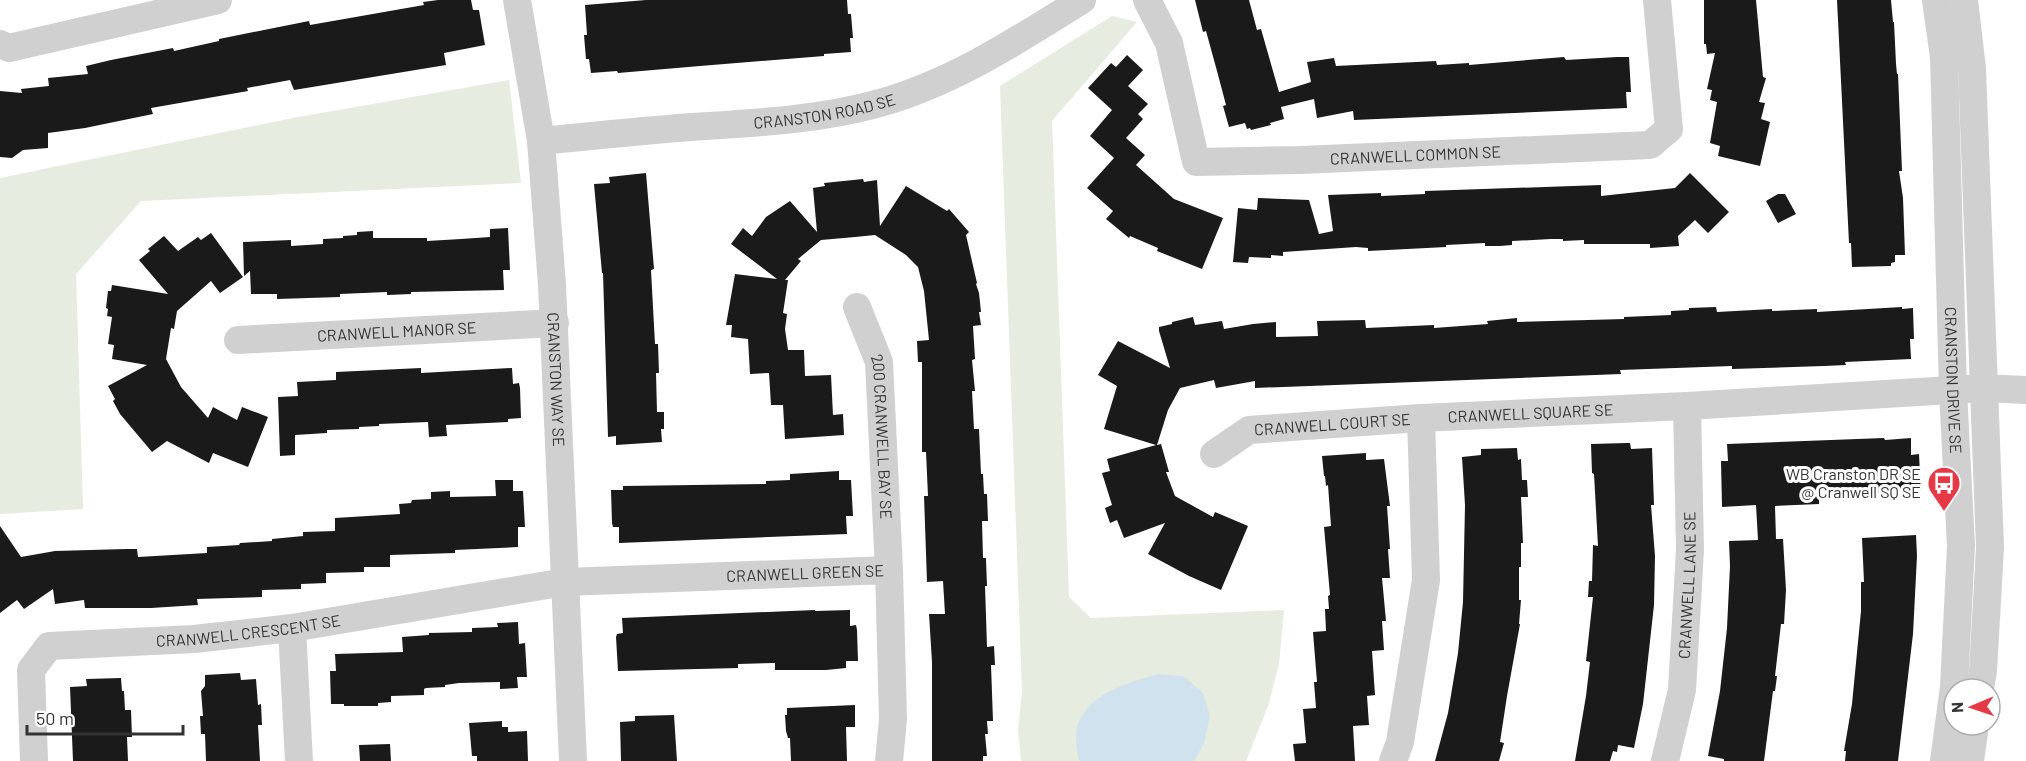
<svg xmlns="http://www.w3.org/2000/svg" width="2026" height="761" viewBox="0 0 2026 761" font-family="Barlow,sans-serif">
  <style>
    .green { fill: #e6ecdf }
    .water { fill: #cfe2ee }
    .building { fill: #1a1a1a }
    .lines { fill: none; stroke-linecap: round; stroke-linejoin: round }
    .minor { stroke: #d0d0d0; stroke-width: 28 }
    .labels { text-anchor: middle; stroke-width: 6; stroke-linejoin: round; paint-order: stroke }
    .street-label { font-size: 16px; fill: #333; stroke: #fff }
    .poi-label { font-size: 16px; fill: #333; stroke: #fff; text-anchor: end }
  </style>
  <rect width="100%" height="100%" fill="#fff"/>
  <g class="green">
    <polygon points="1112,16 1137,22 1052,121 1069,597 1091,618 1284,610 1279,664 1268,706 1246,761 1021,761 1018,731 1022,691 1000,86"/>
    <polygon points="509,80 521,183 141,201 76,274 83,509 0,514 0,178 293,118"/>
  </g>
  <path class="water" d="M1159,674L1183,676L1203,693L1210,716L1204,743L1194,761H1079C1077,750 1074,734 1078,724C1091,692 1129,682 1159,674Z"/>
  <g class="building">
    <polygon points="438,0 471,0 473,10 479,10 485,45 444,53 446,65 294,90 290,80 247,88 248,91 151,108 153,114 85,128 48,133 48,148 23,150 12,158 0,157 0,91 22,93 21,89 49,86 48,78 88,74 86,66 111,60 173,48 174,51 219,41 219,39 309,21 310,25 424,5 423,2"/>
    <polygon points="646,0 847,0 848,14 851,14 853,38 850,38 851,52 824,54 824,56 700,66 618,73 617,71 591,73 589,59 586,59 584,35 587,35 585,5"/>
    <polygon points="1195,0 1249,0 1257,30 1261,29 1279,92 1311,82 1307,62 1334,58 1336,66 1436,61 1437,65 1469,63 1469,65 1564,57 1566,60 1617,57 1629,57 1631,92 1626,92 1627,108 1354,120 1353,111 1317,118 1314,99 1281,107 1284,119 1270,123 1271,125 1251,130 1250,128 1247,129 1245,123 1229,127 1223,106 1226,105 1217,71 1206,31 1203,32"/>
    <polygon points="1704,0 1756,0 1763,77 1766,78 1759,102 1765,103 1761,119 1770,122 1760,166 1718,156 1720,146 1710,143 1717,102 1710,100 1712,90 1707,89 1715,53 1707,54 1706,44 1704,44"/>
    <polygon points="1837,0 1891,0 1893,22 1894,22 1896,64 1897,74 1898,74 1902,171 1899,171 1903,198 1905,255 1895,255 1895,262 1891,263 1891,266 1852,267 1851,243 1849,243"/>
    <polygon points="1127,55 1143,70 1128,86 1148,104 1138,114 1143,119 1126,138 1145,155 1136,165 1174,199 1223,218 1202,269 1157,251 1158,248 1130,236 1129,238 1106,219 1113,211 1087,188 1114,158 1090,136 1112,110 1088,88 1111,63 1116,67"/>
    <polygon points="646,173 654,269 651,270 655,344 658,344 659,373 656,373 657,412 664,412 664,429 661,429 662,442 616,445 616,436 608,437 603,273 602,273 594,184 610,183 609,177"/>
    <polygon points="1690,173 1729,212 1708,233 1695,220 1678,236 1679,246 1650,248 1650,244 1584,244 1584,240 1563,241 1563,239 1551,239 1512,241 1512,245 1500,246 1485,246 1485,243 1446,245 1446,247 1368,251 1368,248 1356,247 1283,252 1283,256 1271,255 1271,258 1249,257 1248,263 1233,262 1238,208 1257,210 1258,198 1309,200 1319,234 1333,231 1328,195 1381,193 1381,196 1425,194 1425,191 1601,185 1601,196 1675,188"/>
    <polygon points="863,179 864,182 877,180 880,226 906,186 947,211 949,209 969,232 966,235 977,283 976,284 979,293 981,312 979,312 981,325 973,326 975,359 972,360 975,391 972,391 974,429 979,429 981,474 983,474 984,494 987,494 988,521 982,521 983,558 986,558 986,560 987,586 985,586 987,647 994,646 995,665 991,665 993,721 987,721 988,734 985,734 987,756 983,756 983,761 932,761 932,662 929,614 945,614 943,581 927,582 924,496 928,496 926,452 922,452 922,362 918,362 917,341 929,340 924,291 918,267 906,255 875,235 855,237 821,240 798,259 801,261 785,280 788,280 783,313 787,314 785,329 788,350 804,350 805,376 831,375 833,415 843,414 844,435 785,439 783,405 771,405 769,373 750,374 748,339 731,337 732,325 726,325 735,274 777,279 731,244 743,228 752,236 766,217 790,201 817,232 813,188 825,186 824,183"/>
    <polygon points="1778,194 1785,194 1796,214 1778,223 1766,201"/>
    <polygon points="508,228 510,270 503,270 504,290 411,292 411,294 387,295 387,292 340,294 340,297 277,299 277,294 251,294 250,271 244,276 243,242 291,240 291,246 323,244 323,239 343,238 343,236 357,235 357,232 373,231 373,238 427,238 427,241 461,239 490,237 490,229"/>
    <polygon points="211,233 243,277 220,293 211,281 177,311 174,329 171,328 166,359 181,387 208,418 213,407 237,420 242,407 268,417 248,467 213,453 209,463 167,441 152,452 120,414 113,401 115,399 108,386 147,365 112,359 114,345 108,344 112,317 107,316 108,309 106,308 108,291 111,291 112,285 168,294 139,260 150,251 148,249 164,236 178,251 198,237 201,240"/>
    <polygon points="1716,307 1717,312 1772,309 1772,311 1817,309 1817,312 1902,307 1902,309 1913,308 1914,339 1910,339 1911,359 1845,362 1846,365 1824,366 1732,369 1732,366 1620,370 1621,374 1255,388 1255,381 1216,388 1214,380 1180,388 1168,410 1157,445 1161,444 1169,472 1166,472 1175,496 1213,517 1215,512 1248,526 1221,590 1189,576 1148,554 1165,523 1124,538 1117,520 1110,523 1105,508 1112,505 1102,473 1110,471 1107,459 1156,445 1104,429 1117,386 1098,375 1118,341 1170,368 1159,331 1159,327 1172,324 1172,322 1193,317 1195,325 1222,321 1224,329 1253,324 1276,322 1276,337 1318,336 1317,321 1365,320 1366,328 1434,325 1434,328 1488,324 1487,321 1517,318 1517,322 1624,319 1624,317 1671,315 1671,311 1689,310 1689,308"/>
    <polygon points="421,368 421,373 512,368 513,384 519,383 520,388 521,418 508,419 508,422 446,425 447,436 429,437 428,422 379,424 379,426 359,427 359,429 327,430 327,433 295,435 295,455 280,456 278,397 298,396 297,382 336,380 336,372"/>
    <polygon points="1884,438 1885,440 1911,438 1911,455 1919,454 1921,494 1840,494 1840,496 1819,496 1819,504 1775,506 1776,539 1783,539 1786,590 1784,624 1781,624 1775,676 1777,676 1775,691 1773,691 1764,761 1724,761 1724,759 1708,756 1720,691 1727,628 1730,566 1729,541 1758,540 1756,505 1722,507 1721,461 1728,461 1727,444"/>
    <polygon points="1627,443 1630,443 1631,449 1652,448 1654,505 1651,505 1655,556 1654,605 1643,704 1634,748 1618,745 1617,752 1613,751 1610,761 1575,761 1586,696 1590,662 1586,661 1593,597 1588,597 1589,581 1592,581 1593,545 1598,546 1594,474 1592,473 1591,444"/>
    <polygon points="1517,448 1518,460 1521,459 1522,480 1527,480 1528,497 1521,497 1523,543 1521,543 1521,567 1519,567 1519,600 1521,600 1519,624 1520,624 1507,696 1500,742 1504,743 1499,761 1435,761 1448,713 1458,653 1463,602 1465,505 1462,457 1481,455 1481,449"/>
    <polygon points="1366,453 1366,460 1384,459 1390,506 1387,506 1390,549 1388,549 1390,578 1382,578 1386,621 1382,621 1384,650 1372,651 1375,695 1367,696 1369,725 1353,726 1355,761 1295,761 1293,744 1306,743 1303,709 1316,708 1314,682 1317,682 1313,632 1326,631 1325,609 1329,609 1328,596 1330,595 1324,527 1331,526 1328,485 1326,486 1325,476 1324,476 1322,456"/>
    <polygon points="839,471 839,480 851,480 853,516 846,516 847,534 619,543 619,527 613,527 612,523 611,490 623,490 623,486 766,484 766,481 790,480 790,474"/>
    <polygon points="495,480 513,480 513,491 523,491 525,527 518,527 518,547 455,550 455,553 390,555 390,567 364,567 364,572 326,573 326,583 301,584 301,589 262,590 262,597 197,599 198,605 151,608 85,608 84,600 55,604 53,589 24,609 17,600 0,613 0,526 21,557 55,551 126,549 137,549 138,557 207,553 207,547 239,545 240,543 272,541 272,539 303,536 303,532 335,531 335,518 400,514 399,504 411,503 412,500 431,499 431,492 450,491 450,497 496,496"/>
    <polygon points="1916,535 1917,556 1913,634 1898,761 1845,761 1846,751 1844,751 1852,704 1861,611 1861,582 1864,582 1862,538"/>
    <polygon points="815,610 815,611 850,610 850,626 856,625 857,630 858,661 846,661 846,668 826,670 775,670 775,663 738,664 738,668 618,671 616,637 617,634 623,633 622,618"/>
    <polygon points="518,622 519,644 525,643 527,677 517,677 518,688 500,689 500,682 459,683 445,685 445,687 426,688 424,689 424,695 391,696 391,702 378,703 378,706 344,706 344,704 331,704 330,671 336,671 335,654 403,652 402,637 429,635 429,633 472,632 472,628 498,627 497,623"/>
    <polygon points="240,673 241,680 256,679 258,705 261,704 262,725 258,725 260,761 206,761 205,734 201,734 200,716 203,716 201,691 205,686 205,675"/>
    <polygon points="121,678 122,691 124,691 125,710 131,710 132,737 127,737 128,761 73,761 70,687 87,686 86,679"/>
    <polygon points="855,705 855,727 846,727 847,761 791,761 790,738 788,738 786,731 785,715 787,715 787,708"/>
    <polygon points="674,715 677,761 621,761 620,722 635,721 635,716"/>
    <polygon points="502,721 502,727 508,727 508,732 527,731 528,761 477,761 477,756 472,756 469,723"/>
    <polygon points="390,744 391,761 360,761 359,745"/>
  </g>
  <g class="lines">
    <g class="minor">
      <path id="s1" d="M517,0L541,141L552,285L573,761"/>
      <path id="s2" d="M1147,0L1169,43L1196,162L1301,160L1650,145L1669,129L1657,0"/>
      <path id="s3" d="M1936,0L1944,57L1953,391L1961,546L1954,687L1944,761"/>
      <polyline points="1964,0 1972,69 1990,548 1983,671 1980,689"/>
      <polyline points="0,44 9,48 218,0"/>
      <path id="s4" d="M541,141C591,136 641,131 691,127C754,123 819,120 880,103C954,82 1018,40 1082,0"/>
      <path id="s5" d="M857,307L879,362L889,570"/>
      <path id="s6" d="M238,340L555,323"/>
      <path id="s7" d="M1214,454L1249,430L1421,418"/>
      <polyline points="292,628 299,761"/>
      <path id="s8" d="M34,761L31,670L49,646L194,639L292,628L565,582L889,570L893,719L889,761"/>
      <path id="s9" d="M1393,761L1400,742L1426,580L1421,418L1687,406L1984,388L2026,390"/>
      <path id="s10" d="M1665,761L1682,690L1690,550L1687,406"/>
      <polyline points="1970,761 1975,725"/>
    </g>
  </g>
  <defs>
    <symbol id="bus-pin" viewBox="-11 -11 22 30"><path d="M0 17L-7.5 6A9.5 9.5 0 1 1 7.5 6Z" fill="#e63946" stroke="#fff"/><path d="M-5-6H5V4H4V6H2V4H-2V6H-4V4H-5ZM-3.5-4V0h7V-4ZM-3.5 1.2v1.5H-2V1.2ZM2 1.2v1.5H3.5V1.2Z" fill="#fff"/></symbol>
  </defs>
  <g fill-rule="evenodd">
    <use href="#bus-pin" x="1925" y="464" width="38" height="52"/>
  </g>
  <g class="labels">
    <g class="street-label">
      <text dy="6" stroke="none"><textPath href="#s4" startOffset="285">CRANSTON ROAD SE</textPath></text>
      <text dy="6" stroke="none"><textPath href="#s2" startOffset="390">CRANWELL COMMON SE</textPath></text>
      <text dy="6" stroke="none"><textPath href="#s6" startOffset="159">CRANWELL MANOR SE</textPath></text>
      <text dy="6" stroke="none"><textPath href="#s1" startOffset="382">CRANSTON WAY SE</textPath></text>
      <text dy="6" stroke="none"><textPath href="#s3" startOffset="381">CRANSTON DRIVE SE</textPath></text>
      <text dy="6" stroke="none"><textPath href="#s9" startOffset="456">CRANWELL SQUARE SE</textPath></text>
      <text dy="6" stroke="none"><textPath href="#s7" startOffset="126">CRANWELL COURT SE</textPath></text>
      <text dy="6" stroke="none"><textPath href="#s5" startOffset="134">200 CRANWELL BAY SE</textPath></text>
      <text dy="6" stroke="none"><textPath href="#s8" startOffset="882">CRANWELL GREEN SE</textPath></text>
      <text dy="6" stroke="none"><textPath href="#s10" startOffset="178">CRANWELL LANE SE</textPath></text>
      <text dy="6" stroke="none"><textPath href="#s8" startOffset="321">CRANWELL CRESCENT SE</textPath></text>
    </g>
    <g class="poi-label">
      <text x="1921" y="480">WB Cranston DR SE<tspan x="1921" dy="18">@ Cranwell SQ SE</tspan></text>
    </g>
  </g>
  <g transform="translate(1972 707) rotate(268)"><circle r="28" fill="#ffffff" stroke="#adadad" stroke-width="1.5"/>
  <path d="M0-4.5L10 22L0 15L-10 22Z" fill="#e63946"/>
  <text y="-9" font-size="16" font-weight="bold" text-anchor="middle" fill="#333333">N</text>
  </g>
  <path d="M27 725v9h156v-9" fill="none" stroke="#333333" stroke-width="3"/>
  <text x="36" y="725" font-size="18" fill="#333333" stroke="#ffffff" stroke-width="4.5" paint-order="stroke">50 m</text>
</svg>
